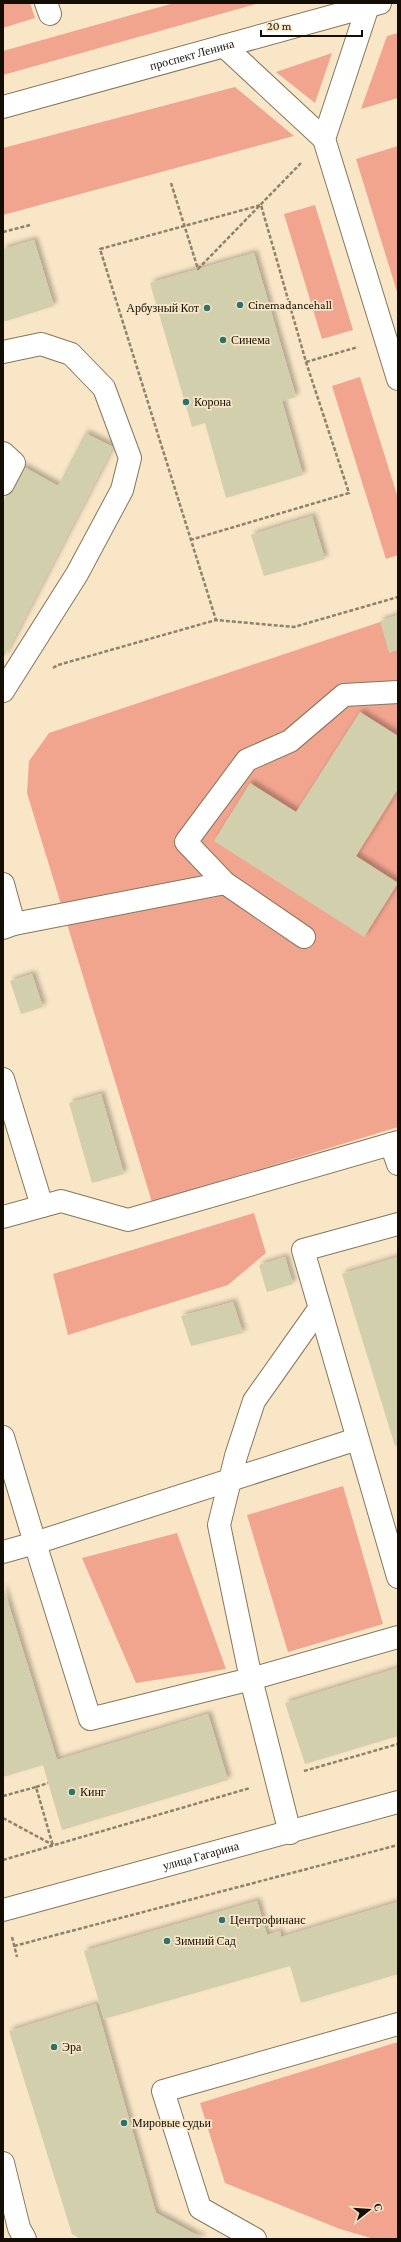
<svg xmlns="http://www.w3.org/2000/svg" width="401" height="2242" viewBox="0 0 401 2242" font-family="'Crimson Pro',serif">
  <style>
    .green { fill: #f1a58f }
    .building { fill: #d2cfad; filter: url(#shadow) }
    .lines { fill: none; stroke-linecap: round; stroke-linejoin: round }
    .minor-casing { stroke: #87765a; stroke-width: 24 }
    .major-casing { stroke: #87765a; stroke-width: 24 }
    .path { stroke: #8f826d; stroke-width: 2.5; stroke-dasharray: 4 2; stroke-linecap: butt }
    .minor { stroke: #fff; stroke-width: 22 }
    .major { stroke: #fff; stroke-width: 22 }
    .poi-dot { fill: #2a736f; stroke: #f9e6c7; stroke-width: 1.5 }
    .labels { text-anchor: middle; stroke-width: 3.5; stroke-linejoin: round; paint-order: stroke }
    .street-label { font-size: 12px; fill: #130d04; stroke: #f9e6c7 }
    .poi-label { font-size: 12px; fill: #130d04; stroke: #f9e6c7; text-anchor: start }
  </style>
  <defs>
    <filter id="shadow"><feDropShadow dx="3.5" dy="-3.5" stdDeviation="2" flood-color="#0004"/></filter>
  </defs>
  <rect width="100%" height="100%" fill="#f9e6c7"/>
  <g class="green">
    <polygon points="3,3 30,3 35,18 3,28"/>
    <polygon points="174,3 260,3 3,75 3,51"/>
    <polygon points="398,33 398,98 361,109 387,36"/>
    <polygon points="332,53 315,103 276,72"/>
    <polygon points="235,87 294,136 3,215 3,148"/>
    <polygon points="398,146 398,295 356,159"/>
    <polygon points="315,205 353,330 322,339 284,214"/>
    <polygon points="360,377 398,498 398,555 386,559 332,386"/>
    <polygon points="398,616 398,1127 152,1202 27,793 29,761 49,733"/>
    <polygon points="254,1213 266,1253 228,1285 68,1335 53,1274"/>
    <polygon points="343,1486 383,1624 288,1652 247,1515"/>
    <polygon points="177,1533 226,1669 136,1683 82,1558"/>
    <polygon points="398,2042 398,2239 374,2239 340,2229 225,2183 200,2103"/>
  </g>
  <g class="building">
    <polygon points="34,240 54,306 3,322 3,249"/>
    <polygon points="254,253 296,397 282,401 303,475 226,498 205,423 192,427 150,283"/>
    <polygon points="85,433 113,447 3,659 3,501 22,466 58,486"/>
    <polygon points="312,516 325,559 264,576 251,535"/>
    <polygon points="398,615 398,650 389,653 380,621"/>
    <polygon points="360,712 398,736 398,789 356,856 398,883 364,937 214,841 250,783 296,812"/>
    <polygon points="32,974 43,1007 21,1014 10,981"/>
    <polygon points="101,1094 124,1174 92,1183 69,1103"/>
    <polygon points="285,1257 293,1284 267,1292 259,1265"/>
    <polygon points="398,1257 398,1445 395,1446 342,1274"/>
    <polygon points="233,1302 243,1333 191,1346 181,1316"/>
    <polygon points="3,1586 57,1760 208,1714 228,1780 62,1830 43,1765 3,1777"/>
    <polygon points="398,1668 398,1736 305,1764 285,1703"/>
    <polygon points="257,1901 267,1935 280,1931 281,1937 398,1902 398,1974 301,2003 290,1966 104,2019 84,1951"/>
    <polygon points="96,2004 156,2213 204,2239 80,2239 72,2234 9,2031"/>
  </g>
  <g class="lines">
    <defs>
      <g id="minor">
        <polyline points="46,3 50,14"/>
        <polyline points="224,46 324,139 398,379"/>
        <polyline points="324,139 368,6"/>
        <polyline points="3,352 41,344 71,354 104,388 130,458 122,490 77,574 3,691"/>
        <polyline points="3,453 14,463 3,484"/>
        <polyline points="225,883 304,937"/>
        <polyline points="3,884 14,924 3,928"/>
        <polyline points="14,924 225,883 186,842 247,760 290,741 344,695 398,692"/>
        <polyline points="3,1079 42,1206"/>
        <polyline points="391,1144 398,1164"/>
        <polyline points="3,1217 61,1201 128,1220 398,1142"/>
        <polyline points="398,1224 303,1250 398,1577"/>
        <polyline points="3,1437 35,1543 357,1439"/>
        <polyline points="3,1552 35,1543 90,1719 251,1679 398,1637"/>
        <polyline points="290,1833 251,1679 219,1525 236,1456 254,1401 319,1309"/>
        <polyline points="3,2163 19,2228 25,2239"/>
        <polyline points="255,2239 200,2208 163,2091 398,2024"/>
      </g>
      <g id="major">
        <path id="s1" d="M3,107L380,3"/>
        <path id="s2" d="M3,1910L398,1802"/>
      </g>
    </defs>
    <use href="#minor" class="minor-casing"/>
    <use href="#major" class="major-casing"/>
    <g class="path">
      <polyline points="171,183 198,269 301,163"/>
      <polyline points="3,232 30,225"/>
      <polyline points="306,362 358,347"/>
      <polyline points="190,540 349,493 306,362 261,205 100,249 216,620"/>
      <polyline points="53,668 58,665 216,620 294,627 398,597"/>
      <polyline points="304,1771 398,1744"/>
      <polyline points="36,1787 48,1783"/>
      <polyline points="3,1796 36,1787 53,1846"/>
      <polyline points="3,1818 53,1845"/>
      <polyline points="3,1860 250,1788"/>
      <polyline points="12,1937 17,1957"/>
      <polyline points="14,1946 398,1845"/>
    </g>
    <use href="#minor" class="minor"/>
    <use href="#major" class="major"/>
  </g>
  <g class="poi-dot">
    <circle cx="240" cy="305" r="4"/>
    <circle cx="207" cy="308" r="4"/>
    <circle cx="223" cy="340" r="4"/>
    <circle cx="186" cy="402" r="4"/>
    <circle cx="72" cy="1792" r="4"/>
    <circle cx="222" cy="1920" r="4"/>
    <circle cx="167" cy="1941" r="4"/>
    <circle cx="54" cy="2047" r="4"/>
    <circle cx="124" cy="2123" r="4"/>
  </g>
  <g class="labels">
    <g class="street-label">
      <text dy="4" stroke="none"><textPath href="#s1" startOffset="196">проспект Ленина</textPath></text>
      <text dy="4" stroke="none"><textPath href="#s2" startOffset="205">улица Гагарина</textPath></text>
    </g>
    <g class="poi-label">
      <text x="248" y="309">Cinemadancehall</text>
      <text x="199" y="312" text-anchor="end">Арбузный Кот</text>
      <text x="231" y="344">Синема</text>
      <text x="194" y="406">Корона</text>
      <text x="80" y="1796">Кинг</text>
      <text x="230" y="1924">Центрофинанс</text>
      <text x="175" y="1945">Зимний Сад</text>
      <text x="62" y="2051">Эра</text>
      <text x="132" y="2127">Мировые судьи</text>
    </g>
  </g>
  <rect width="401" height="2242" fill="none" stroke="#130d04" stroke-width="8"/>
  <g transform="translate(369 2210) rotate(73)" stroke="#f9e6c7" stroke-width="3" paint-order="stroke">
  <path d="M0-3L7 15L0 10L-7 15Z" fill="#130d04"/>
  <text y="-6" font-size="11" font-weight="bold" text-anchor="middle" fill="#130d04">С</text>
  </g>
  <path d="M261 30v6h101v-6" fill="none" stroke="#130d04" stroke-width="2"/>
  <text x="267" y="30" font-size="12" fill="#130d04" stroke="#f9e6c7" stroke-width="3" paint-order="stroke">20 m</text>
</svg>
